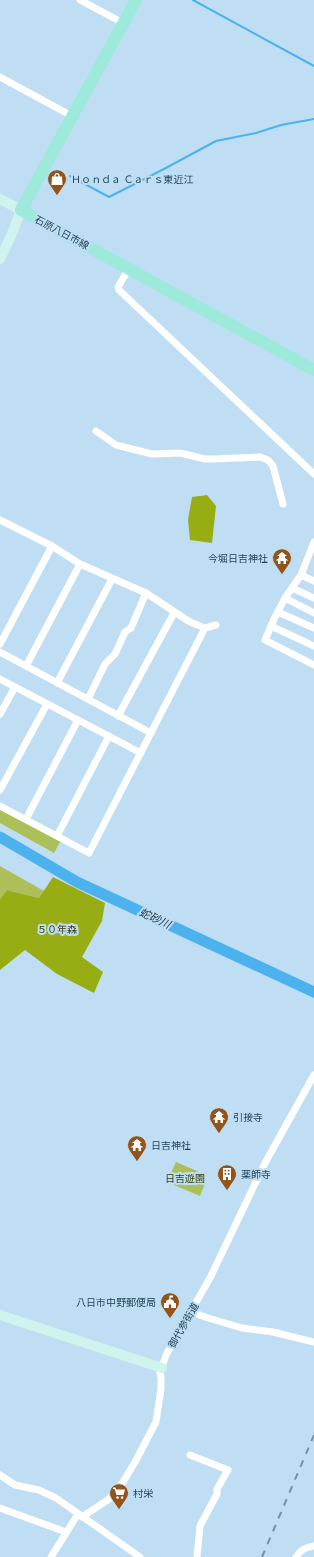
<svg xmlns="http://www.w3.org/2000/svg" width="314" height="1557" viewBox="0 0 314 1557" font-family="'Noto Sans','Noto Sans JP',sans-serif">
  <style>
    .green { fill: #adbf58 }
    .forest { fill: #98ad14 }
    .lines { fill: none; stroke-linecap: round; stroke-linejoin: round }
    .stream { stroke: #4cb2ee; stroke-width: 2 }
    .river { stroke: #4cb2ee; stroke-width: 11 }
    .street { stroke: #fff; stroke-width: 7 }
    .secondary { stroke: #cef4ed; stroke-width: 10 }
    .primary { stroke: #9de9da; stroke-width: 12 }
    .rail { stroke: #7192a7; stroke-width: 2; stroke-dasharray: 7 7; stroke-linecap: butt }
    .labels { text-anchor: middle; stroke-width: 4; stroke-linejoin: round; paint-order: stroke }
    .poi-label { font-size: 10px; fill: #1c3f54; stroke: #bfdef3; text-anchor: start }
    .street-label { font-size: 10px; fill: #1c3f54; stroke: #bfdef3 }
    .park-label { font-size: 10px; fill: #343c03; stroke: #bfdef3 }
    .water-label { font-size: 11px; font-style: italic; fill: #203745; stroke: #bfdef3 }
  </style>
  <rect width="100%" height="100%" fill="#bfdef3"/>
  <g class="green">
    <polygon points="0,808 61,840 54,853 0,823"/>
    <polygon points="0,866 44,891 39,898 7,890 0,899"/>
    <polygon points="176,1162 204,1174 200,1182 205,1184 200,1196 167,1182"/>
  </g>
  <g class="forest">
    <polygon points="207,495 216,506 212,543 190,540 188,520 192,497"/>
    <polygon points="53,877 105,903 102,921 82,957 103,972 94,993 57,974 25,950 0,970 0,899 7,890 39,898"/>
  </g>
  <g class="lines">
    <g class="stream">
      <polyline points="193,0 314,66"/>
      <polyline points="164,169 216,141 256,133 281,125 314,119"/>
      <polyline points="70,176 109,197 164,169"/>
    </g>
    <polyline class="river" points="0,837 77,882 314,992"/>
    <g class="street">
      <polyline points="80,0 123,23"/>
      <polyline points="0,77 72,116"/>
      <polyline points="129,268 118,287 119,290 314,474"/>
      <polyline points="96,431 116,445 152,454 180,453 205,459 213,459 260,457 268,460 273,466 283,504"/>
      <polyline points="0,520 52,546 80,564 146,593 190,622 205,628"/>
      <polyline points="314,542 301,575 285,598 274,619 265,640 314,665"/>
      <polyline points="301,575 314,581"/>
      <polyline points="292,588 314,598"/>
      <polyline points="285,598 314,613"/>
      <polyline points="278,612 314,628"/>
      <polyline points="271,626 314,646"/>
      <polyline points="0,644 52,546"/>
      <polyline points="0,652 151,733"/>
      <polyline points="26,666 80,564"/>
      <polyline points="0,679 141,753"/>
      <polyline points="57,683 112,579"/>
      <polyline points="88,699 105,664 115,654 125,632 131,628 146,593"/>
      <polyline points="0,714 15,687"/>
      <polyline points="118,716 174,613"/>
      <polyline points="0,790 47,704"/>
      <polyline points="0,806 89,853 205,628 216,625"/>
      <polyline points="26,819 78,720"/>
      <polyline points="57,836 109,736"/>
      <polyline points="192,1310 197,1314 208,1318 242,1328 273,1332 314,1342"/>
      <polyline points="190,1455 228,1470 217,1489 217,1494 200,1526 197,1557"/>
      <polyline points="0,1475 15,1485 39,1490 56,1498 140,1557"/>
      <polyline points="0,1508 66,1532"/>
      <polyline points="82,1517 109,1499 123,1482 135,1462 156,1422 161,1389 161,1378 160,1373 166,1355 210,1278 265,1163 314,1075"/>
      <polyline points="51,1557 78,1514"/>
      <path d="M296,1557C300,1550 306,1547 314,1546"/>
    </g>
    <g class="secondary">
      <polyline points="0,199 21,210 11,236 0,259"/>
      <polyline points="0,1315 162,1368"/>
    </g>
    <polyline class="primary" points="136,0 21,210 314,370"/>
    <polyline class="rail" points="262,1557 314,1435"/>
  </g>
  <defs>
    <symbol id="shop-pin" viewBox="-11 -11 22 30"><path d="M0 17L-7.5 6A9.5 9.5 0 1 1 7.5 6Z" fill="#93541b" stroke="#bfdef3"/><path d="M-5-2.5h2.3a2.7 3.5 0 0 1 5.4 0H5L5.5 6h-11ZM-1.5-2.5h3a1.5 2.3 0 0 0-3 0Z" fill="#fff"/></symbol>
    <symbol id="temple-pin" viewBox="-11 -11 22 30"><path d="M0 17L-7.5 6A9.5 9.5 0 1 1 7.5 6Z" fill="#93541b" stroke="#bfdef3"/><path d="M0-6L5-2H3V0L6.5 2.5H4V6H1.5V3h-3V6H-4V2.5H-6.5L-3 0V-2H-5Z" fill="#fff"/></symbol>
    <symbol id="building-pin" viewBox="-11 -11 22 30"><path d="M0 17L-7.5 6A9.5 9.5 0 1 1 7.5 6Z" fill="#93541b" stroke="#bfdef3"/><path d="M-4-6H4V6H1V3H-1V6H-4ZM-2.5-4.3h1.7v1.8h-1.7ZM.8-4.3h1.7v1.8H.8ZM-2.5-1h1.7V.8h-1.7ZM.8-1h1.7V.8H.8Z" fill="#fff"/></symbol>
    <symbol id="civic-pin" viewBox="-11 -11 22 30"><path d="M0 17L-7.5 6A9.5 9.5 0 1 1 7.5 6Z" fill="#93541b" stroke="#bfdef3"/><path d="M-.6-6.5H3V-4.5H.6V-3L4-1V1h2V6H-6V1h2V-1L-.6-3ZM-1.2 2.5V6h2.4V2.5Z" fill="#fff"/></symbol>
    <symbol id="supermarket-pin" viewBox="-11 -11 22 30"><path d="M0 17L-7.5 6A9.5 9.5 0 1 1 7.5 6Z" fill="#93541b" stroke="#bfdef3"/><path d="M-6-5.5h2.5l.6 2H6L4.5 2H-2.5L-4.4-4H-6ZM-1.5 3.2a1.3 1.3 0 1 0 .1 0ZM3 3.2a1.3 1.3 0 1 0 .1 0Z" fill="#fff"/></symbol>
  </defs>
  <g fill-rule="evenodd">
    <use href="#shop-pin" x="46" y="168" width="22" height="30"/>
    <use href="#temple-pin" x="271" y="547" width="22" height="30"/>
    <use href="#temple-pin" x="208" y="1106" width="22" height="30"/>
    <use href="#temple-pin" x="126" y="1134" width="22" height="30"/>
    <use href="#building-pin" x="216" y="1163" width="22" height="30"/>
    <use href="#civic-pin" x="159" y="1291" width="22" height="30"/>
    <use href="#supermarket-pin" x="108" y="1482" width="22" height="30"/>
  </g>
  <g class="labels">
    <g class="poi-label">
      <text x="71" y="183">Ｈｏｎｄａ Ｃａｒｓ東近江</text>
      <text x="268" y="562" text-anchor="end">今堀日吉神社</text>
      <text x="233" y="1121">引接寺</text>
      <text x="151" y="1149">日吉神社</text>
      <text x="241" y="1178">薬師寺</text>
      <text x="156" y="1306" text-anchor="end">八日市中野郵便局</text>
      <text x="133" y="1497">村栄</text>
    </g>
    <g class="street-label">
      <text transform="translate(62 232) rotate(28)" y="4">石原八日市線</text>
      <text transform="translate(183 1325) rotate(-60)" y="4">御代参街道</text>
    </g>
    <g class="park-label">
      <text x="57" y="933">５０年森</text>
      <text x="185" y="1182">日吉遊園</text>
    </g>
    <g class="water-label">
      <text transform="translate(155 918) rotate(25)" y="4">蛇砂川</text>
    </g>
  </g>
</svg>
